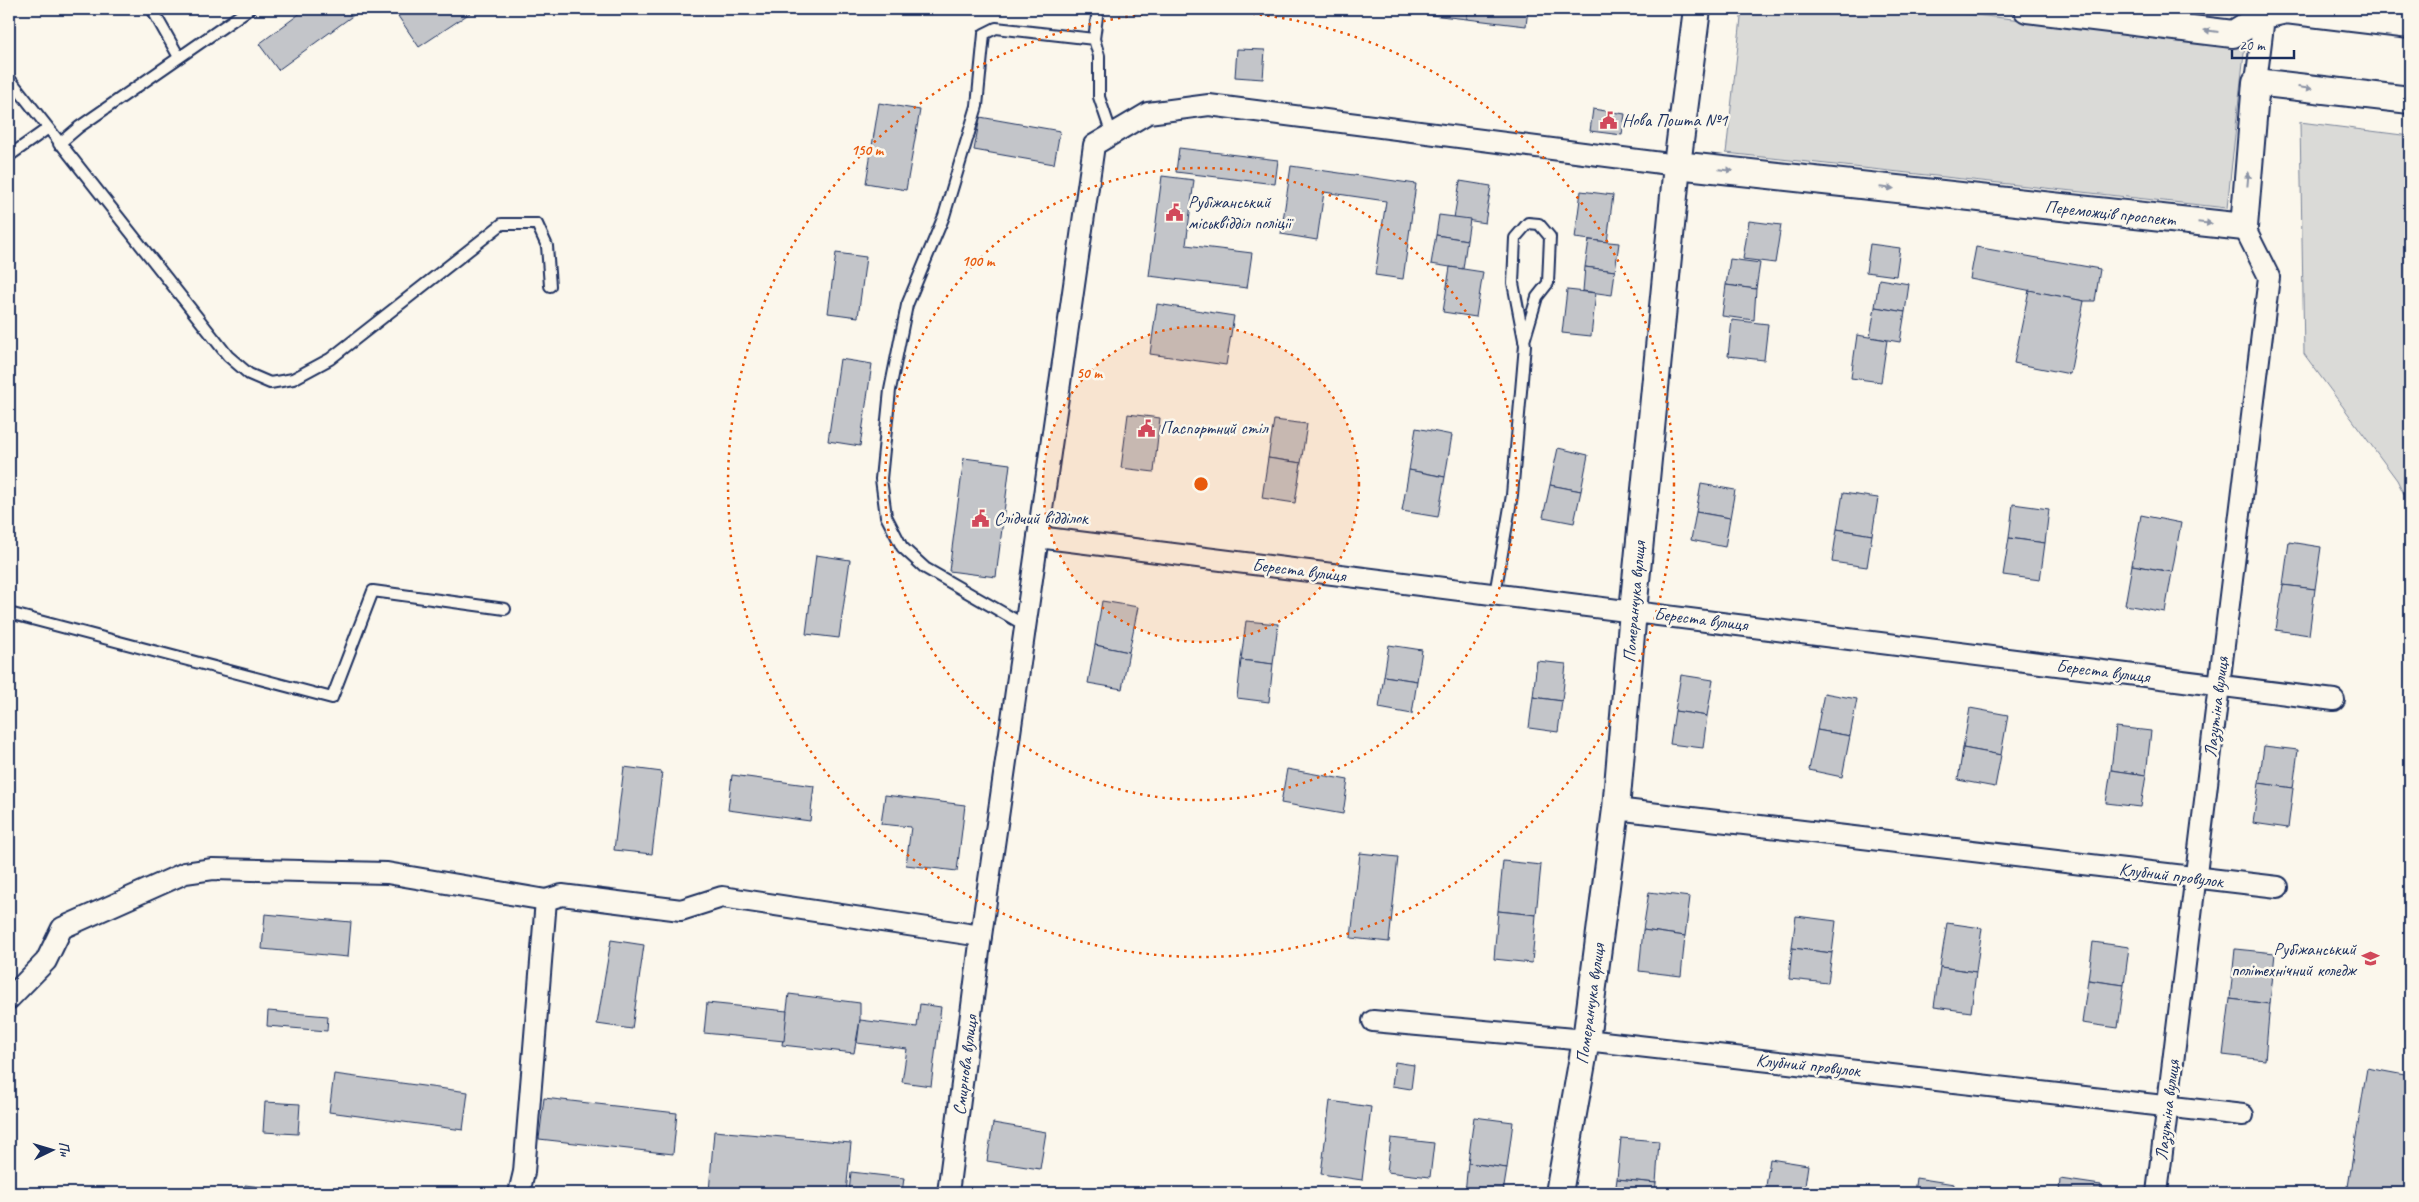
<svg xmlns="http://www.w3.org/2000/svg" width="2419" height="1202" viewBox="0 0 2419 1202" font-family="Caveat,sans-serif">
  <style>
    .green { fill: #dadad7; stroke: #7a849a }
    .building { fill: #c3c5c9; stroke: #1b2f5e }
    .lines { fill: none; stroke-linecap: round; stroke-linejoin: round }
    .service-casing { stroke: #1b2f5e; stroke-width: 14 }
    .minor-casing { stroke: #1b2f5e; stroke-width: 24 }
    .tertiary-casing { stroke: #1b2f5e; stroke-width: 30 }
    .service { stroke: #fbf7ec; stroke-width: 10 }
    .minor { stroke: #fbf7ec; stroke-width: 20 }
    .tertiary { stroke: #fbf7ec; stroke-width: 26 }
    .oneway { fill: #8b93a5 }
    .ring { fill: none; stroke: #e8590c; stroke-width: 2.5; stroke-dasharray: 2.5 5 }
    .labels { text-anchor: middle; stroke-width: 5; stroke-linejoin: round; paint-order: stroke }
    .poi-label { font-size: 18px; fill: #1b2f5e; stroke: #fbf7ec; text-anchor: start }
    .street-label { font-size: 18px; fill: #1b2f5e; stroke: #fbf7ec }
    .centre { fill: #e8590c; stroke: #fbf7ec; stroke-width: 2.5 }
    .ring-label { font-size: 15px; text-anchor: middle; font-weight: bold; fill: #e8590c; stroke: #fbf7ec; stroke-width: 5; stroke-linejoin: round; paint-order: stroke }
  </style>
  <rect width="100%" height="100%" fill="#fbf7ec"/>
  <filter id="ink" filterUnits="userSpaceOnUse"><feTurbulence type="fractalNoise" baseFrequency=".02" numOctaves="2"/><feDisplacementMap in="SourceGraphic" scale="10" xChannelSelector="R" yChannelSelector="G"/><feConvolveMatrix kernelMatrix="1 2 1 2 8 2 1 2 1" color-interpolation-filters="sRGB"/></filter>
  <g filter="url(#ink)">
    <g class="green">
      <polygon points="1742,9 1920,9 2245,44 2227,208 1726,153"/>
      <polygon points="2300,122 2410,136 2410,506 2397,480 2304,354"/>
    </g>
    <g class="building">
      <polygon points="306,9 362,9 278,70 259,44"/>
      <polygon points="409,9 468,9 470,13 419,47 398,16"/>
      <polygon points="1422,9 1468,9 1467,19 1422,14"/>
      <polygon points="1468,9 1528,9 1526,26 1467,19"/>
      <polygon points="1237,49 1265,50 1263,79 1235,77"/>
      <polygon points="879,103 920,110 906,190 866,183"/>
      <polygon points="1593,109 1625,114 1622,135 1590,131"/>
      <polygon points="980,117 1060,131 1054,164 974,150"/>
      <polygon points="1179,148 1278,160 1275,184 1176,172"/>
      <polygon points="1291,166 1416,184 1403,279 1375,275 1386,201 1324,192 1317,240 1281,234"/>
      <polygon points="1162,176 1194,180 1186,245 1252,253 1247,288 1149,276"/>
      <polygon points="1460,181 1491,186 1485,223 1454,218"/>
      <polygon points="1581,191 1613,195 1607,242 1575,238"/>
      <polygon points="1439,215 1470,219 1467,240 1436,235"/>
      <polygon points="1749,221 1781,225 1775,263 1743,259"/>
      <polygon points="1436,235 1467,240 1463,269 1431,264"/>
      <polygon points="1589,240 1619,243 1615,271 1585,267"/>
      <polygon points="1870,244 1900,248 1896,276 1866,272"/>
      <polygon points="1976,247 2100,269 2095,301 2084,301 1970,279"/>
      <polygon points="836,253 866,257 858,317 828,313"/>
      <polygon points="1730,259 1760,263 1756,289 1726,285"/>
      <polygon points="1450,267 1483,272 1476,317 1443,312"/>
      <polygon points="1585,267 1615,271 1612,295 1583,291"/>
      <polygon points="1879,279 1909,284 1905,312 1875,307"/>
      <polygon points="1726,285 1756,289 1754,320 1722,316"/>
      <polygon points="1567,290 1596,293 1591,336 1562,333"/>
      <polygon points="2029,290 2084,301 2070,374 2014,363"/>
      <polygon points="1157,304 1234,316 1226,365 1150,354"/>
      <polygon points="1875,307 1905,312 1900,342 1870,337"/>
      <polygon points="1732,320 1768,324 1764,360 1728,356"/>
      <polygon points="1857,335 1887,340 1881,382 1851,378"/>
      <polygon points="840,359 872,364 860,446 828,441"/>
      <polygon points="1128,414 1160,418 1154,472 1121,468"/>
      <polygon points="1274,420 1307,424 1301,463 1268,458"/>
      <polygon points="1416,428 1452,435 1445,477 1409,470"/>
      <polygon points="1558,448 1588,455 1581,491 1550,485"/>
      <polygon points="964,458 1010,464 996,577 949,571"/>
      <polygon points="1268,458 1301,463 1295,503 1262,498"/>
      <polygon points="1409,470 1445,477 1438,517 1402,511"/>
      <polygon points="1701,484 1735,490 1730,518 1696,512"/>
      <polygon points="1550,485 1581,491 1574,523 1543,517"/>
      <polygon points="1843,493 1878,498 1872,535 1837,529"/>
      <polygon points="2013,504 2049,509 2045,543 2009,538"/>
      <polygon points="1696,512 1730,518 1725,547 1691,540"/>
      <polygon points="2141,515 2181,523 2172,572 2132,565"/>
      <polygon points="1837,529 1872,535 1867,567 1832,562"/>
      <polygon points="2009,538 2045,543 2040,580 2003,575"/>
      <polygon points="2289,542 2321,547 2315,589 2283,585"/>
      <polygon points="816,555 850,560 839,638 806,634"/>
      <polygon points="2132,565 2172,572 2165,612 2125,605"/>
      <polygon points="2283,585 2315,589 2309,635 2276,630"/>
      <polygon points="1102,601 1138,607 1129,652 1095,645"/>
      <polygon points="1246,621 1278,624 1273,664 1241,660"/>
      <polygon points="1095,645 1129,652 1122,689 1088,683"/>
      <polygon points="1389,645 1422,650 1417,681 1384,676"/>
      <polygon points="1241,660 1273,664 1269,702 1237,698"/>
      <polygon points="1537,661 1566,664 1562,701 1533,697"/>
      <polygon points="1681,675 1713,680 1707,716 1675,711"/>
      <polygon points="1384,676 1417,681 1412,714 1379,708"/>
      <polygon points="1824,693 1857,699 1850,736 1817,730"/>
      <polygon points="1533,697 1562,701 1558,732 1529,728"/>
      <polygon points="1970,708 2008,715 2001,755 1963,748"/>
      <polygon points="1675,711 1707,716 1703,748 1670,744"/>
      <polygon points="2116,727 2151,731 2146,775 2111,770"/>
      <polygon points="1817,730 1850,736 1842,777 1809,770"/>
      <polygon points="2264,746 2298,750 2293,788 2259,783"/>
      <polygon points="1963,748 2001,755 1995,787 1958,780"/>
      <polygon points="624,767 662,772 652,854 614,850"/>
      <polygon points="1287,769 1348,780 1343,814 1281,803"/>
      <polygon points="2111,770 2146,775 2141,807 2106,803"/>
      <polygon points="732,775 814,786 810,821 728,810"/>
      <polygon points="2259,783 2293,788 2288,828 2253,823"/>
      <polygon points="885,795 965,805 957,871 906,865 911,827 881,824"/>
      <polygon points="1360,853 1398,857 1389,942 1351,938"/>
      <polygon points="1503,861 1541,865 1536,915 1498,911"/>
      <polygon points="1649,892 1690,897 1685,936 1643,930"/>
      <polygon points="1498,911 1536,915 1532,963 1494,959"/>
      <polygon points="265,914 351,922 348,957 262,949"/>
      <polygon points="1796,916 1836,921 1832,953 1792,948"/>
      <polygon points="1947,923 1982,928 1976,972 1940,967"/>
      <polygon points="1643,930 1685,936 1681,976 1639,971"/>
      <polygon points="611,940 644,945 632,1029 597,1024"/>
      <polygon points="2093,942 2129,947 2124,985 2088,980"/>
      <polygon points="1792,948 1832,953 1828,983 1789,979"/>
      <polygon points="2235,949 2275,953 2270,1004 2230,999"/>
      <polygon points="1940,967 1976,972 1971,1012 1934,1007"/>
      <polygon points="2088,980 2124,985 2118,1028 2082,1023"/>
      <polygon points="789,994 860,1003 860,1020 854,1053 782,1045"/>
      <polygon points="2230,999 2270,1004 2265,1060 2223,1055"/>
      <polygon points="707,1003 787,1011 784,1041 704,1033"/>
      <polygon points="920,1004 941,1007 931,1086 902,1082 907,1049 857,1043 860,1020 917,1027"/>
      <polygon points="268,1011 328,1016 327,1031 267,1026"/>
      <polygon points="1395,1062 1414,1065 1411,1089 1392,1086"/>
      <polygon points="2367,1068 2410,1076 2410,1156 2404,1193 2347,1193"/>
      <polygon points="334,1074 468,1092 463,1130 329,1112"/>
      <polygon points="544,1098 677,1113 673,1154 539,1139"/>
      <polygon points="1330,1101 1371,1107 1362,1180 1321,1174"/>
      <polygon points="265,1102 300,1104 298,1134 263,1132"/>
      <polygon points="1474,1117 1513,1122 1507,1168 1468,1163"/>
      <polygon points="993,1123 1046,1132 1040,1169 987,1161"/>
      <polygon points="714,1131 851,1143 846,1193 709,1192"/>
      <polygon points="1391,1138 1434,1143 1430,1177 1387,1172"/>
      <polygon points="1621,1138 1659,1141 1656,1183 1617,1179"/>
      <polygon points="1770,1159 1808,1165 1804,1193 1765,1193"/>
      <polygon points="1468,1163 1507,1168 1503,1193 1465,1193"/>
      <polygon points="851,1172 904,1178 902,1193 849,1193"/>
      <polygon points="1916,1178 1954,1184 1953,1193 1914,1193"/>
      <polygon points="1617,1179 1656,1183 1655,1193 1615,1193"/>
      <polygon points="2060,1179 2101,1185 2100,1193 2059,1193"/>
      <polygon points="245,1185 268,1188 267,1193 244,1193"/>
    </g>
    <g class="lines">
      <defs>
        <g id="service">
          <polyline points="152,9 179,57"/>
          <polyline points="1094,39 1098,9"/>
          <polyline points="9,78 228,356 249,374 270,383 293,379 330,359 502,224 537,224 547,246 550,286"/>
          <polyline points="59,144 79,127 249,9"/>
          <polyline points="9,156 47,129"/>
          <polyline points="1495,594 1512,495 1525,345 1513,283 1515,238 1528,223 1539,224 1550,237 1548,283 1537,297 1524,341"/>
          <polyline points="9,613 332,698 373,591 505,609"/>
          <polyline points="1026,626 925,568 902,547 886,516 881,479 890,390 907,305 944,216 977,106 984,34 996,28 1094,39 1099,56 1099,97 1112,135"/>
        </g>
        <g id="minor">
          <polyline points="2256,82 2265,9"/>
          <polyline points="1038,537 2334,700"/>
          <polyline points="1616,809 2278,887"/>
          <polyline points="9,999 46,961 62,928 185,873 213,869 387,873 546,900"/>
          <polyline points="1373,1021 1586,1040 2243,1115"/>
          <polyline points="519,1193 524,1172 546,900 562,895 681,910 722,897 981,936"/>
          <polyline points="948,1193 981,936 1094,145 1148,113 1209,105 1677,165"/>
          <polyline points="2157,1193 2269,277 2244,227"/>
        </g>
        <g id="tertiary">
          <polyline points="2027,9 2233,34 2264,15 2286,10 2410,25"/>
          <polyline points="1677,165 2244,227 2256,82 2410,100"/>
          <polyline points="1559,1193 1586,1040 1616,809 1633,611 1677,165 1697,9"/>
        </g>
      </defs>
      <use href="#service" class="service-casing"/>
      <use href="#minor" class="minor-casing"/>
      <use href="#tertiary" class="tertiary-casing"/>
      <use href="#service" class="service"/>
      <use href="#minor" class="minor"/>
      <use href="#tertiary" class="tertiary"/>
    </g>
    <defs><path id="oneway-solid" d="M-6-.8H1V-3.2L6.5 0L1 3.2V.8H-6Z" transform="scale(1.25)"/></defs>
    <g class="oneway">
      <use href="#oneway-solid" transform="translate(2211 31) rotate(-173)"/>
      <use href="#oneway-solid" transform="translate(2305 88) rotate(7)"/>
      <use href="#oneway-solid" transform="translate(1726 170) rotate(6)"/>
      <use href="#oneway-solid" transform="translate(2248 179) rotate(-85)"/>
      <use href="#oneway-solid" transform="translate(1887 188) rotate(6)"/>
      <use href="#oneway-solid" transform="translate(2205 223) rotate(6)"/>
    </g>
  </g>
  <circle cx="1201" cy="484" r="158" fill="#e8590c" fill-opacity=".12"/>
  <g class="ring">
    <circle cx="1201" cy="484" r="158"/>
    <circle cx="1201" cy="484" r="316"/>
    <circle cx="1201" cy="484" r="473"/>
  </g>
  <defs>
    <symbol id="civic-bare" viewBox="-9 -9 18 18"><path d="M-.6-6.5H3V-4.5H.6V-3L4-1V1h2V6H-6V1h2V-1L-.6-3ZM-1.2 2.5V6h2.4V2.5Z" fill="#d1495b" stroke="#fbf7ec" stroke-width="2.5" paint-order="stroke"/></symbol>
    <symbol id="university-bare" viewBox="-9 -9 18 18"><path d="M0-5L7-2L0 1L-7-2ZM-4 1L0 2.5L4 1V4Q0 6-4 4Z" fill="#d1495b" stroke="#fbf7ec" stroke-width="2.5" paint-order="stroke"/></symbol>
  </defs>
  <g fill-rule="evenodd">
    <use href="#civic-bare" x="1596" y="108" width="25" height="25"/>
    <use href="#civic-bare" x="1162" y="200" width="25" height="25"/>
    <use href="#civic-bare" x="1134" y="416" width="25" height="25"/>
    <use href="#civic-bare" x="968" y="506" width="25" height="25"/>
    <use href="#university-bare" x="2358" y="946" width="25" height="25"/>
  </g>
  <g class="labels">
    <g class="poi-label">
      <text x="1622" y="126">Нова Пошта №1</text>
      <text x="1188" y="208">Рубіжанський<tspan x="1188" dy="21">міськвідділ поліції</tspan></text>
      <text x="1160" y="434">Паспортний стіл</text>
      <text x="994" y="524">Слідчий відділок</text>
      <text x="2356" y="955" text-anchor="end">Рубіжанський<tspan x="2356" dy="21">політехнічний коледж</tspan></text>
    </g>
    <g class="street-label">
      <text transform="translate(2110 213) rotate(6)" y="6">Переможців проспект</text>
      <text transform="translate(1299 570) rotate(7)" y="6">Береста вулиця</text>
      <text transform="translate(1634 602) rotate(-85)" y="6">Померанчука вулиця</text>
      <text transform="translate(1701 619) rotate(7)" y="6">Береста вулиця</text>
      <text transform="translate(2103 671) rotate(7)" y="6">Береста вулиця</text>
      <text transform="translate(2216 707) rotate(-83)" y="6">Лазутіна вулиця</text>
      <text transform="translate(2171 875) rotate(7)" y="6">Клубний провулок</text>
      <text transform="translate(1590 1004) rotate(-82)" y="6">Померанчука вулиця</text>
      <text transform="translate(965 1065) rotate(-83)" y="6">Смирнова вулиця</text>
      <text transform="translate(1808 1065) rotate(6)" y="6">Клубний провулок</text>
      <text transform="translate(2167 1110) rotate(-83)" y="6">Лазутіна вулиця</text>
    </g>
  </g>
  <circle cx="1201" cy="484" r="8" class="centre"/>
  <g class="ring-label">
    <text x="867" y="155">150 m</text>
    <text x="978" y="266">100 m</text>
    <text x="1089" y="378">50 m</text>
  </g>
  <rect width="2419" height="1202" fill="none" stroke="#fbf7ec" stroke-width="30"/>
  <rect x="15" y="15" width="2389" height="1172" fill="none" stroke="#1b2f5e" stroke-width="2" filter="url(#ink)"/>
  <g transform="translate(52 1150) rotate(85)" stroke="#fbf7ec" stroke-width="4" paint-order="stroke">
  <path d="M0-4L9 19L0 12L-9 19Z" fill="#1b2f5e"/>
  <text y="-8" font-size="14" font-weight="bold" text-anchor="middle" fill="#1b2f5e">Пн</text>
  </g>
  <path d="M2232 50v8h62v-8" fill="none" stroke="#1b2f5e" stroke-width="2.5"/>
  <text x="2239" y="50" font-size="15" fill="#1b2f5e" stroke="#fbf7ec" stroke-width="4" paint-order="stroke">20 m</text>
</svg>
